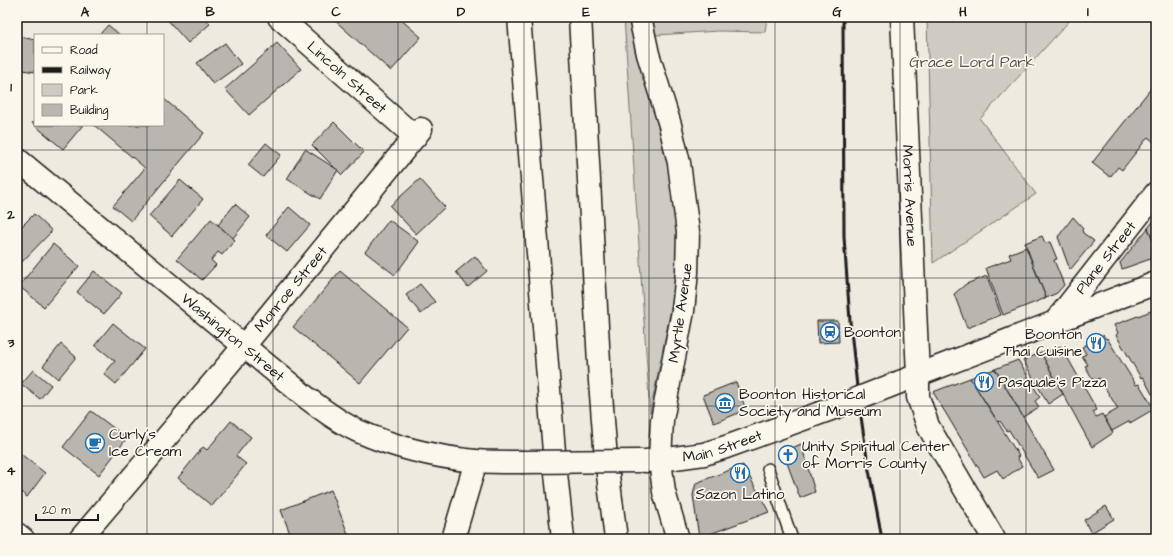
<svg xmlns="http://www.w3.org/2000/svg" width="1173" height="556" viewBox="0 0 1173 556" font-family="'Architects Daughter',sans-serif">
  <style>
    .green { fill: #ceccc2; stroke: #75746f }
    .building { fill: #b9b6af; stroke: #1c1c1c }
    .lines { fill: none; stroke-linecap: round; stroke-linejoin: round }
    .lane-casing { stroke: #1c1c1c; stroke-width: 14 }
    .street-casing { stroke: #1c1c1c; stroke-width: 25 }
    .secondary-casing { stroke: #1c1c1c; stroke-width: 25 }
    .primary-casing { stroke: #1c1c1c; stroke-width: 25 }
    .highway-casing { stroke: #1c1c1c; stroke-width: 25 }
    .lane { stroke: #fbf7ec; stroke-width: 11 }
    .street { stroke: #fbf7ec; stroke-width: 22 }
    .secondary { stroke: #fbf7ec; stroke-width: 22 }
    .primary { stroke: #fbf7ec; stroke-width: 22 }
    .highway { stroke: #fbf7ec; stroke-width: 22 }
    .rail { stroke: #1c1c1c; stroke-width: 3 }
    .primary-bridge-casing { stroke: #1c1c1c; stroke-width: 25; stroke-linecap: butt }
    .primary-bridge { stroke: #fbf7ec; stroke-width: 22 }
    .grid { fill: none; stroke: #1c1c1c; stroke-width: 1; stroke-opacity: 0.55 }
    .labels { text-anchor: middle; stroke-width: 3.5; stroke-linejoin: round; paint-order: stroke }
    .park-label { font-size: 15px; fill: #51514e; stroke: #fbf7ec }
    .street-label { font-size: 15px; fill: #1c1c1c; stroke: #fbf7ec }
    .poi-label { font-size: 15px; fill: #1c1c1c; stroke: #fbf7ec; text-anchor: start }
    .neatline { fill: none; stroke: #1c1c1c; stroke-width: 1.5 }
    .grid-label { font-size: 13px; text-anchor: middle; font-weight: bold; fill: #1c1c1c }
  </style>
  <rect width="100%" height="100%" fill="#eeeadf"/>
  <filter id="ink" filterUnits="userSpaceOnUse"><feTurbulence type="fractalNoise" baseFrequency=".025" numOctaves="2"/><feDisplacementMap in="SourceGraphic" scale="8" xChannelSelector="R" yChannelSelector="G"/><feConvolveMatrix kernelMatrix="1 2 1 2 8 2 1 2 1" color-interpolation-filters="sRGB"/></filter>
  <g filter="url(#ink)">
    <g class="green">
      <polygon points="624,17 767,17 765,32 718,31 642,36 684,243 650,413"/>
      <polygon points="927,17 1073,17 980,119 1036,194 933,263"/>
    </g>
    <g class="building">
      <polygon points="165,17 204,17 210,24 188,43"/>
      <polygon points="331,17 398,17 421,37 391,71"/>
      <polygon points="108,25 120,35 99,35"/>
      <polygon points="17,36 35,40 35,72 17,69"/>
      <polygon points="225,43 241,64 213,84 197,63"/>
      <polygon points="277,43 301,69 249,115 225,89"/>
      <polygon points="1156,82 1156,144 1148,137 1122,170 1118,167 1110,177 1092,163"/>
      <polygon points="163,98 204,133 131,221 113,206 145,168 94,125 163,125"/>
      <polygon points="35,120 35,125 83,125 63,149 32,123"/>
      <polygon points="334,122 364,152 342,175 312,145"/>
      <polygon points="266,143 281,155 263,177 248,165"/>
      <polygon points="305,149 338,170 320,199 287,179"/>
      <polygon points="420,179 445,207 416,234 390,206"/>
      <polygon points="180,180 203,199 172,236 149,216"/>
      <polygon points="235,204 250,217 233,238 218,225"/>
      <polygon points="289,207 310,225 287,252 266,235"/>
      <polygon points="34,214 52,231 18,266 17,231"/>
      <polygon points="1073,217 1083,228 1082,230 1083,233 1094,241 1070,270 1058,237"/>
      <polygon points="1156,218 1156,250 1148,228"/>
      <polygon points="211,219 235,240 222,255 218,252 211,260 216,265 202,280 177,259"/>
      <polygon points="389,220 419,242 395,275 365,252"/>
      <polygon points="1148,228 1156,250 1156,257 1122,269 1120,263"/>
      <polygon points="1042,236 1045,243 1050,242 1057,259 1054,260 1064,285 1057,293 1046,298 1025,243"/>
      <polygon points="53,244 79,266 44,307 19,286"/>
      <polygon points="1026,247 1046,298 1003,315 986,268 1011,259 1009,254"/>
      <polygon points="475,256 487,271 468,287 456,272"/>
      <polygon points="94,271 122,293 104,314 77,292"/>
      <polygon points="340,271 407,327 360,383 293,327"/>
      <polygon points="987,276 1001,315 967,328 954,294 966,284"/>
      <polygon points="420,284 435,302 421,314 406,295"/>
      <polygon points="1151,311 1155,319 1156,319 1156,392 1152,394 1143,377 1141,378 1116,335 1118,333 1114,325"/>
      <polygon points="817,321 838,321 839,342 818,343"/>
      <polygon points="113,323 145,349 116,384 104,374 115,361 95,345"/>
      <polygon points="1103,335 1106,339 1107,338 1136,385 1139,384 1154,409 1130,423 1130,421 1112,431 1104,417 1118,409 1099,378 1094,381 1085,366 1088,365 1082,356 1086,354 1082,347"/>
      <polygon points="61,344 76,357 58,379 43,366"/>
      <polygon points="1061,346 1097,410 1093,412 1096,417 1102,414 1113,433 1092,447 1041,353"/>
      <polygon points="1041,353 1063,394 1048,404 1023,360"/>
      <polygon points="1018,360 1040,397 1035,401 1039,407 1023,417 995,369"/>
      <polygon points="995,369 1054,470 1038,478 1009,430 1007,431 1000,421 998,422 970,378"/>
      <polygon points="33,370 51,385 40,399 21,384"/>
      <polygon points="970,378 1019,456 1017,457 1022,466 1003,479 997,470 984,477 933,392"/>
      <polygon points="736,382 746,410 714,423 703,395"/>
      <polygon points="1156,402 1156,421 1151,411 1155,409 1152,404"/>
      <polygon points="91,411 127,438 99,475 63,447"/>
      <polygon points="231,421 251,437 236,456 246,464 212,506 178,478 203,447 207,450"/>
      <polygon points="801,444 815,492 800,498 783,452"/>
      <polygon points="17,451 45,473 27,497 17,489"/>
      <polygon points="743,465 769,512 699,538 693,495 696,483"/>
      <polygon points="331,490 350,539 292,539 281,510"/>
      <polygon points="1106,506 1114,519 1091,533 1084,520"/>
    </g>
    <g class="lines">
      <defs>
        <polyline id="lane" points="768,469 792,539"/>
        <g id="street">
          <path id="s1" d="M279,17L415,137"/>
          <path id="s2" d="M902,17L918,375"/>
          <path id="s3" d="M1055,322L1156,193"/>
          <polyline points="17,534 23,539"/>
          <path id="s4" d="M80,539L244,346L421,129"/>
        </g>
        <polyline id="secondary" points="918,375 918,397 928,426 994,539"/>
        <g id="primary">
          <polyline points="640,17 648,54 670,125 679,163 688,232 687,272 683,311 662,420 660,460 664,492 678,539"/>
          <path id="s5" d="M17,159L307,398C323,410 340,423 358,431C394,447 436,457 475,461C490,462 506,462 521,462"/>
          <polyline points="900,382 1156,283"/>
          <path id="s6" d="M645,461L660,460L704,454L726,447L834,408"/>
          <polyline points="453,539 476,461"/>
        </g>
        <g id="highway">
          <polyline points="519,17 555,464 563,539"/>
          <polyline points="580,17 600,381 606,459 616,539"/>
        </g>
      </defs>
      <use href="#lane" class="lane-casing"/>
      <use href="#street" class="street-casing"/>
      <use href="#secondary" class="secondary-casing"/>
      <use href="#primary" class="primary-casing"/>
      <use href="#highway" class="highway-casing"/>
      <use href="#lane" class="lane"/>
      <use href="#street" class="street"/>
      <use href="#secondary" class="secondary"/>
      <use href="#primary" class="primary"/>
      <use href="#highway" class="highway"/>
      <polyline class="rail" points="843,17 844,237 850,321 858,396 868,465 882,539"/>
      <defs>
        <g id="primary-bridge">
          <polyline points="834,408 900,382"/>
          <polyline points="521,462 640,461"/>
        </g>
      </defs>
      <use href="#primary-bridge" class="primary-bridge-casing"/>
      <use href="#primary-bridge" class="primary-bridge"/>
    </g>
  </g>
  <path class="grid" d="M147,17V35M273,17V539M398,17V539M524,17V539M649,17V539M775,17V539M900,17V539M1026,17V539M147,125V539M17,150H1156M17,278H1156M17,406H1156"/>
  <defs>
    <symbol id="station-ring" viewBox="-11 -11 22 22"><circle r="9.5" fill="#fbf7ec" stroke="#1f6fb2" stroke-width="1.5"/><path d="M-3-6H3Q5-6 5-4V2Q5 4 3 4L4.5 6H3L1.5 4h-3L-3 6H-4.5L-3 4Q-5 4-5 2V-4Q-5-6-3-6ZM-3.5-4v3h7v-3ZM-3.5 1v1.5H-2V1ZM2 1v1.5H3.5V1Z" fill="#1f6fb2"/></symbol>
    <symbol id="restaurant-ring" viewBox="-11 -11 22 22"><circle r="9.5" fill="#fbf7ec" stroke="#1f6fb2" stroke-width="1.5"/><path d="M-5-6h1v4h1v-4h1v4h1v-4h1v5L-1.5 .5V6h-2V.5L-5-1ZM5-6V6H3V1.5H1.5Q1.5-4 5-6Z" fill="#1f6fb2"/></symbol>
    <symbol id="museum-ring" viewBox="-11 -11 22 22"><circle r="9.5" fill="#fbf7ec" stroke="#1f6fb2" stroke-width="1.5"/><path d="M0-6L6-3V-2H-6V-3ZM-5-1h2V3h-2ZM-1-1h2V3h-2ZM3-1h2V3H3ZM-6 4H6V6H-6Z" fill="#1f6fb2"/></symbol>
    <symbol id="cafe-ring" viewBox="-11 -11 22 22"><circle r="9.5" fill="#fbf7ec" stroke="#1f6fb2" stroke-width="1.5"/><path d="M-5.5-4.5H6V0H3Q3 3.5 0 3.5H-2.5Q-5.5 3.5-5.5 0ZM3-3.2v2h1.7v-2ZM-6 4.5H4V6H-6Z" fill="#1f6fb2"/></symbol>
    <symbol id="church-ring" viewBox="-11 -11 22 22"><circle r="9.5" fill="#fbf7ec" stroke="#1f6fb2" stroke-width="1.5"/><path d="M-1.2-6h2.4v3.5h3.3v2.4h-3.3V6h-2.4V-.1h-3.3v-2.4h3.3Z" fill="#1f6fb2"/></symbol>
  </defs>
  <g fill-rule="evenodd">
    <use href="#station-ring" x="819" y="321" width="22" height="22"/>
    <use href="#restaurant-ring" x="1085" y="332" width="22" height="22"/>
    <use href="#restaurant-ring" x="973" y="371" width="22" height="22"/>
    <use href="#museum-ring" x="714" y="392" width="22" height="22"/>
    <use href="#cafe-ring" x="84" y="432" width="22" height="22"/>
    <use href="#church-ring" x="777" y="444" width="22" height="22"/>
    <use href="#restaurant-ring" x="729" y="462" width="22" height="22"/>
  </g>
  <g class="labels">
    <g class="park-label">
      <text x="972" y="67">Grace Lord Park</text>
    </g>
    <g class="street-label">
      <text dy="5" stroke="none"><textPath href="#s1" startOffset="91">Lincoln Street</textPath></text>
      <text dy="5" stroke="none"><textPath href="#s2" startOffset="179">Morris Avenue</textPath></text>
      <text dy="5" stroke="none"><textPath href="#s3" startOffset="82">Plane Street</textPath></text>
      <text dy="5" stroke="none"><textPath href="#s4" startOffset="327">Monroe Street</textPath></text>
      <text transform="translate(680 313) rotate(-82)" y="5">Myrtle Avenue</text>
      <text dy="5" stroke="none"><textPath href="#s5" startOffset="280">Washington Street</textPath></text>
      <text dy="5" stroke="none"><textPath href="#s6" startOffset="79">Main Street</textPath></text>
    </g>
    <g class="poi-label">
      <text x="844" y="337">Boonton</text>
      <text x="1082" y="339" text-anchor="end">Boonton<tspan x="1082" dy="17">Thai Cuisine</tspan></text>
      <text x="998" y="387">Pasquale’s Pizza</text>
      <text x="739" y="399">Boonton Historical<tspan x="739" dy="17">Society and Museum</tspan></text>
      <text x="109" y="439">Curly's<tspan x="109" dy="17">Ice Cream</tspan></text>
      <text x="802" y="451">Unity Spiritual Center<tspan x="802" dy="17">of Morris County</tspan></text>
      <text x="740" y="499" text-anchor="middle">Sazon Latino</text>
    </g>
  </g>
  <rect width="1173" height="556" fill="none" stroke="#fbf7ec" stroke-width="44"/>
  <rect x="34" y="34" width="130" height="92" fill="#fbf7ec" stroke="#a29f99"/>
  <rect x="42" y="47" width="20" height="6" fill="#fbf7ec" stroke="#a29f99"/>
  <text x="70" y="54" font-size="12" fill="#1c1c1c">Road</text>
  <rect x="42" y="67" width="20" height="6" fill="#1c1c1c" stroke="#a29f99"/>
  <text x="70" y="74" font-size="12" fill="#1c1c1c">Railway</text>
  <rect x="42" y="84" width="20" height="12" fill="#ceccc2" stroke="#a29f99"/>
  <text x="70" y="94" font-size="12" fill="#1c1c1c">Park</text>
  <rect x="42" y="104" width="20" height="12" fill="#b9b6af" stroke="#a29f99"/>
  <text x="70" y="114" font-size="12" fill="#1c1c1c">Building</text>
  <path d="M36 514v6h62v-6" fill="none" stroke="#1c1c1c" stroke-width="2"/>
  <text x="42" y="514" font-size="12" fill="#1c1c1c" stroke="#fbf7ec" stroke-width="3" paint-order="stroke">20 m</text>
  <rect x="22" y="22" width="1129" height="512" class="neatline"/>
  <g class="grid-label">
    <text x="85" y="16">A</text>
    <text x="210" y="16">B</text>
    <text x="336" y="16">C</text>
    <text x="461" y="16">D</text>
    <text x="586" y="16">E</text>
    <text x="712" y="16">F</text>
    <text x="837" y="16">G</text>
    <text x="963" y="16">H</text>
    <text x="1088" y="16">I</text>
    <text x="11" y="91">1</text>
    <text x="11" y="219">2</text>
    <text x="11" y="347">3</text>
    <text x="11" y="475">4</text>
  </g>
</svg>
